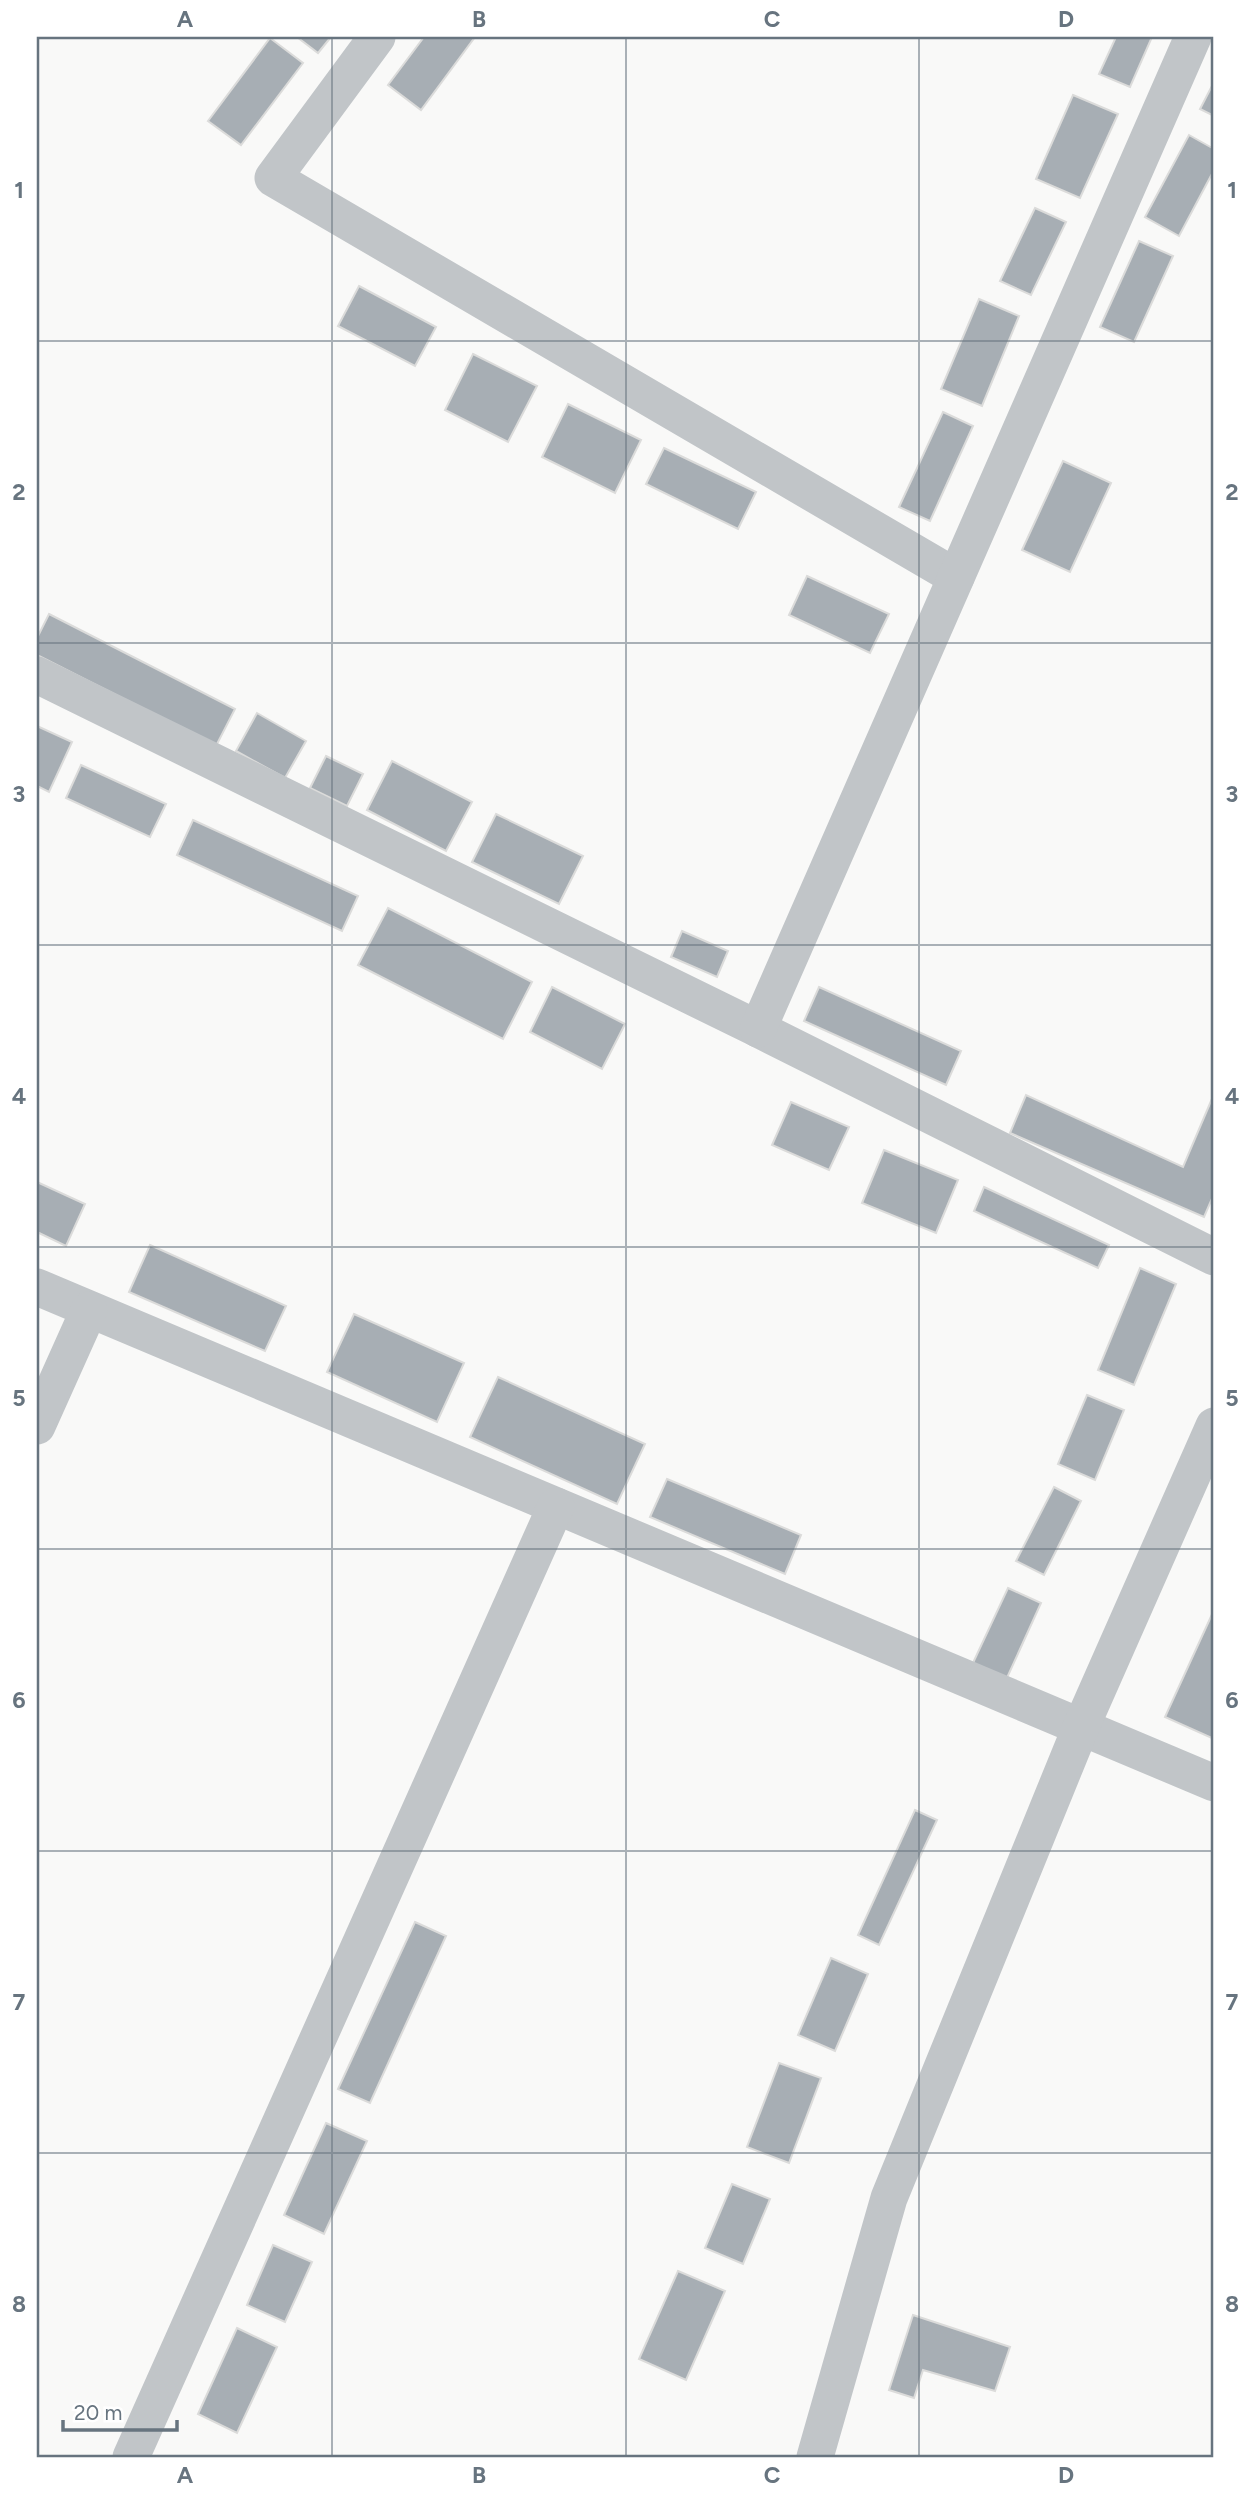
<svg xmlns="http://www.w3.org/2000/svg" width="1251" height="2494" viewBox="0 0 1251 2494" font-family="Figtree,sans-serif">
  <style>
    .building { fill: #a7aeb4; stroke: #dbdbda; stroke-width: 2 }
    .lines { fill: none; stroke-linecap: round; stroke-linejoin: round }
    .street { stroke: #c1c5c8; stroke-width: 37 }
    .grid { fill: none; stroke: #67747f; stroke-width: 2; stroke-opacity: 0.55 }
    .neatline { fill: none; stroke: #67747f; stroke-width: 2.5 }
    .grid-label { font-size: 23px; text-anchor: middle; font-weight: bold; fill: #67747f }
  </style>
  <rect width="100%" height="100%" fill="#f9f9f8"/>
  <g class="building">
    <polygon points="297,37 331,37 318,53"/>
    <polygon points="424,37 475,37 421,110 388,85"/>
    <polygon points="1116,37 1152,37 1130,87 1099,74"/>
    <polygon points="270,38 303,63 241,145 208,121"/>
    <polygon points="1214,82 1214,116 1200,109"/>
    <polygon points="1073,95 1118,114 1080,198 1036,179"/>
    <polygon points="1189,135 1214,149 1214,170 1179,236 1145,217"/>
    <polygon points="1035,208 1066,222 1031,295 1000,281"/>
    <polygon points="1139,241 1173,256 1134,342 1100,327"/>
    <polygon points="359,286 436,327 415,366 338,326"/>
    <polygon points="979,299 1019,316 982,406 941,389"/>
    <polygon points="473,354 537,386 508,442 445,410"/>
    <polygon points="568,404 641,440 615,493 542,457"/>
    <polygon points="943,412 973,426 930,521 899,507"/>
    <polygon points="664,448 756,492 738,529 646,484"/>
    <polygon points="1063,461 1111,483 1070,572 1022,550"/>
    <polygon points="807,576 889,614 870,653 789,615"/>
    <polygon points="49,614 235,709 216,746 37,655 37,638"/>
    <polygon points="257,713 306,741 285,778 236,751"/>
    <polygon points="37,726 72,742 49,792 37,786"/>
    <polygon points="326,756 363,774 347,806 310,788"/>
    <polygon points="392,761 472,802 446,851 367,810"/>
    <polygon points="81,765 166,804 150,837 66,798"/>
    <polygon points="496,814 583,856 559,904 472,862"/>
    <polygon points="193,820 358,896 342,931 177,855"/>
    <polygon points="388,908 532,982 503,1039 358,965"/>
    <polygon points="682,931 728,951 717,977 671,957"/>
    <polygon points="552,987 625,1024 602,1069 530,1032"/>
    <polygon points="819,987 961,1051 946,1085 804,1021"/>
    <polygon points="1214,1094 1214,1194 1204,1217 1010,1133 1026,1095 1183,1167"/>
    <polygon points="791,1102 849,1127 829,1170 772,1145"/>
    <polygon points="884,1150 958,1180 936,1233 862,1203"/>
    <polygon points="37,1182 85,1204 66,1246 37,1232"/>
    <polygon points="984,1187 1109,1245 1098,1268 974,1211"/>
    <polygon points="150,1245 286,1306 265,1351 129,1292"/>
    <polygon points="1140,1268 1176,1284 1134,1385 1098,1370"/>
    <polygon points="354,1314 464,1363 437,1422 327,1372"/>
    <polygon points="498,1377 645,1444 617,1504 470,1437"/>
    <polygon points="1087,1395 1124,1410 1095,1480 1058,1464"/>
    <polygon points="667,1479 801,1535 785,1574 650,1517"/>
    <polygon points="1054,1487 1081,1501 1044,1575 1016,1561"/>
    <polygon points="1008,1588 1041,1603 1006,1680 972,1665"/>
    <polygon points="1214,1610 1214,1739 1165,1717"/>
    <polygon points="915,1810 937,1820 879,1945 858,1935"/>
    <polygon points="415,1922 446,1936 370,2103 338,2089"/>
    <polygon points="831,1958 868,1974 835,2051 798,2035"/>
    <polygon points="779,2063 821,2078 789,2163 747,2147"/>
    <polygon points="326,2123 367,2141 324,2234 284,2215"/>
    <polygon points="732,2184 770,2199 743,2264 705,2248"/>
    <polygon points="273,2245 312,2262 285,2322 247,2305"/>
    <polygon points="678,2271 725,2291 686,2380 639,2359"/>
    <polygon points="913,2315 1010,2347 995,2391 923,2370 914,2398 889,2390"/>
    <polygon points="237,2328 277,2347 237,2433 198,2414"/>
  </g>
  <g class="lines">
    <g class="street">
      <polyline points="377,37 273,178 956,577"/>
      <polyline points="37,675 758,1029 1214,1257"/>
      <polyline points="758,1029 1193,37"/>
      <polyline points="37,1287 1214,1783"/>
      <polyline points="37,1426 89,1310"/>
      <polyline points="131,2457 556,1506"/>
      <polyline points="815,2457 889,2198 1081,1727 1214,1426"/>
    </g>
  </g>
  <path class="grid" d="M332,37V2457M626,37V2457M919,37V2457M37,341H1214M37,643H1214M37,945H1214M37,1247H1214M37,1549H1214M37,1851H1214M37,2153H1214"/>
  <rect width="1251" height="2494" fill="none" stroke="#ffffff" stroke-width="77"/>
  <path d="M63 2420v10h114v-10" fill="none" stroke="#67747f" stroke-width="3.5"/>
  <text x="74" y="2420" font-size="21" fill="#67747f" stroke="#ffffff" stroke-width="5" paint-order="stroke">20 m</text>
  <rect x="38" y="38" width="1174" height="2418" class="neatline"/>
  <g class="grid-label">
    <text x="185" y="27">A</text>
    <text x="479" y="27">B</text>
    <text x="772" y="27">C</text>
    <text x="1066" y="27">D</text>
    <text x="19" y="198">1</text>
    <text x="1232" y="198">1</text>
    <text x="19" y="500">2</text>
    <text x="1232" y="500">2</text>
    <text x="19" y="802">3</text>
    <text x="1232" y="802">3</text>
    <text x="19" y="1104">4</text>
    <text x="1232" y="1104">4</text>
    <text x="19" y="1406">5</text>
    <text x="1232" y="1406">5</text>
    <text x="19" y="1708">6</text>
    <text x="1232" y="1708">6</text>
    <text x="19" y="2010">7</text>
    <text x="1232" y="2010">7</text>
    <text x="19" y="2312">8</text>
    <text x="1232" y="2312">8</text>
    <text x="185" y="2483">A</text>
    <text x="479" y="2483">B</text>
    <text x="772" y="2483">C</text>
    <text x="1066" y="2483">D</text>
  </g>
</svg>
